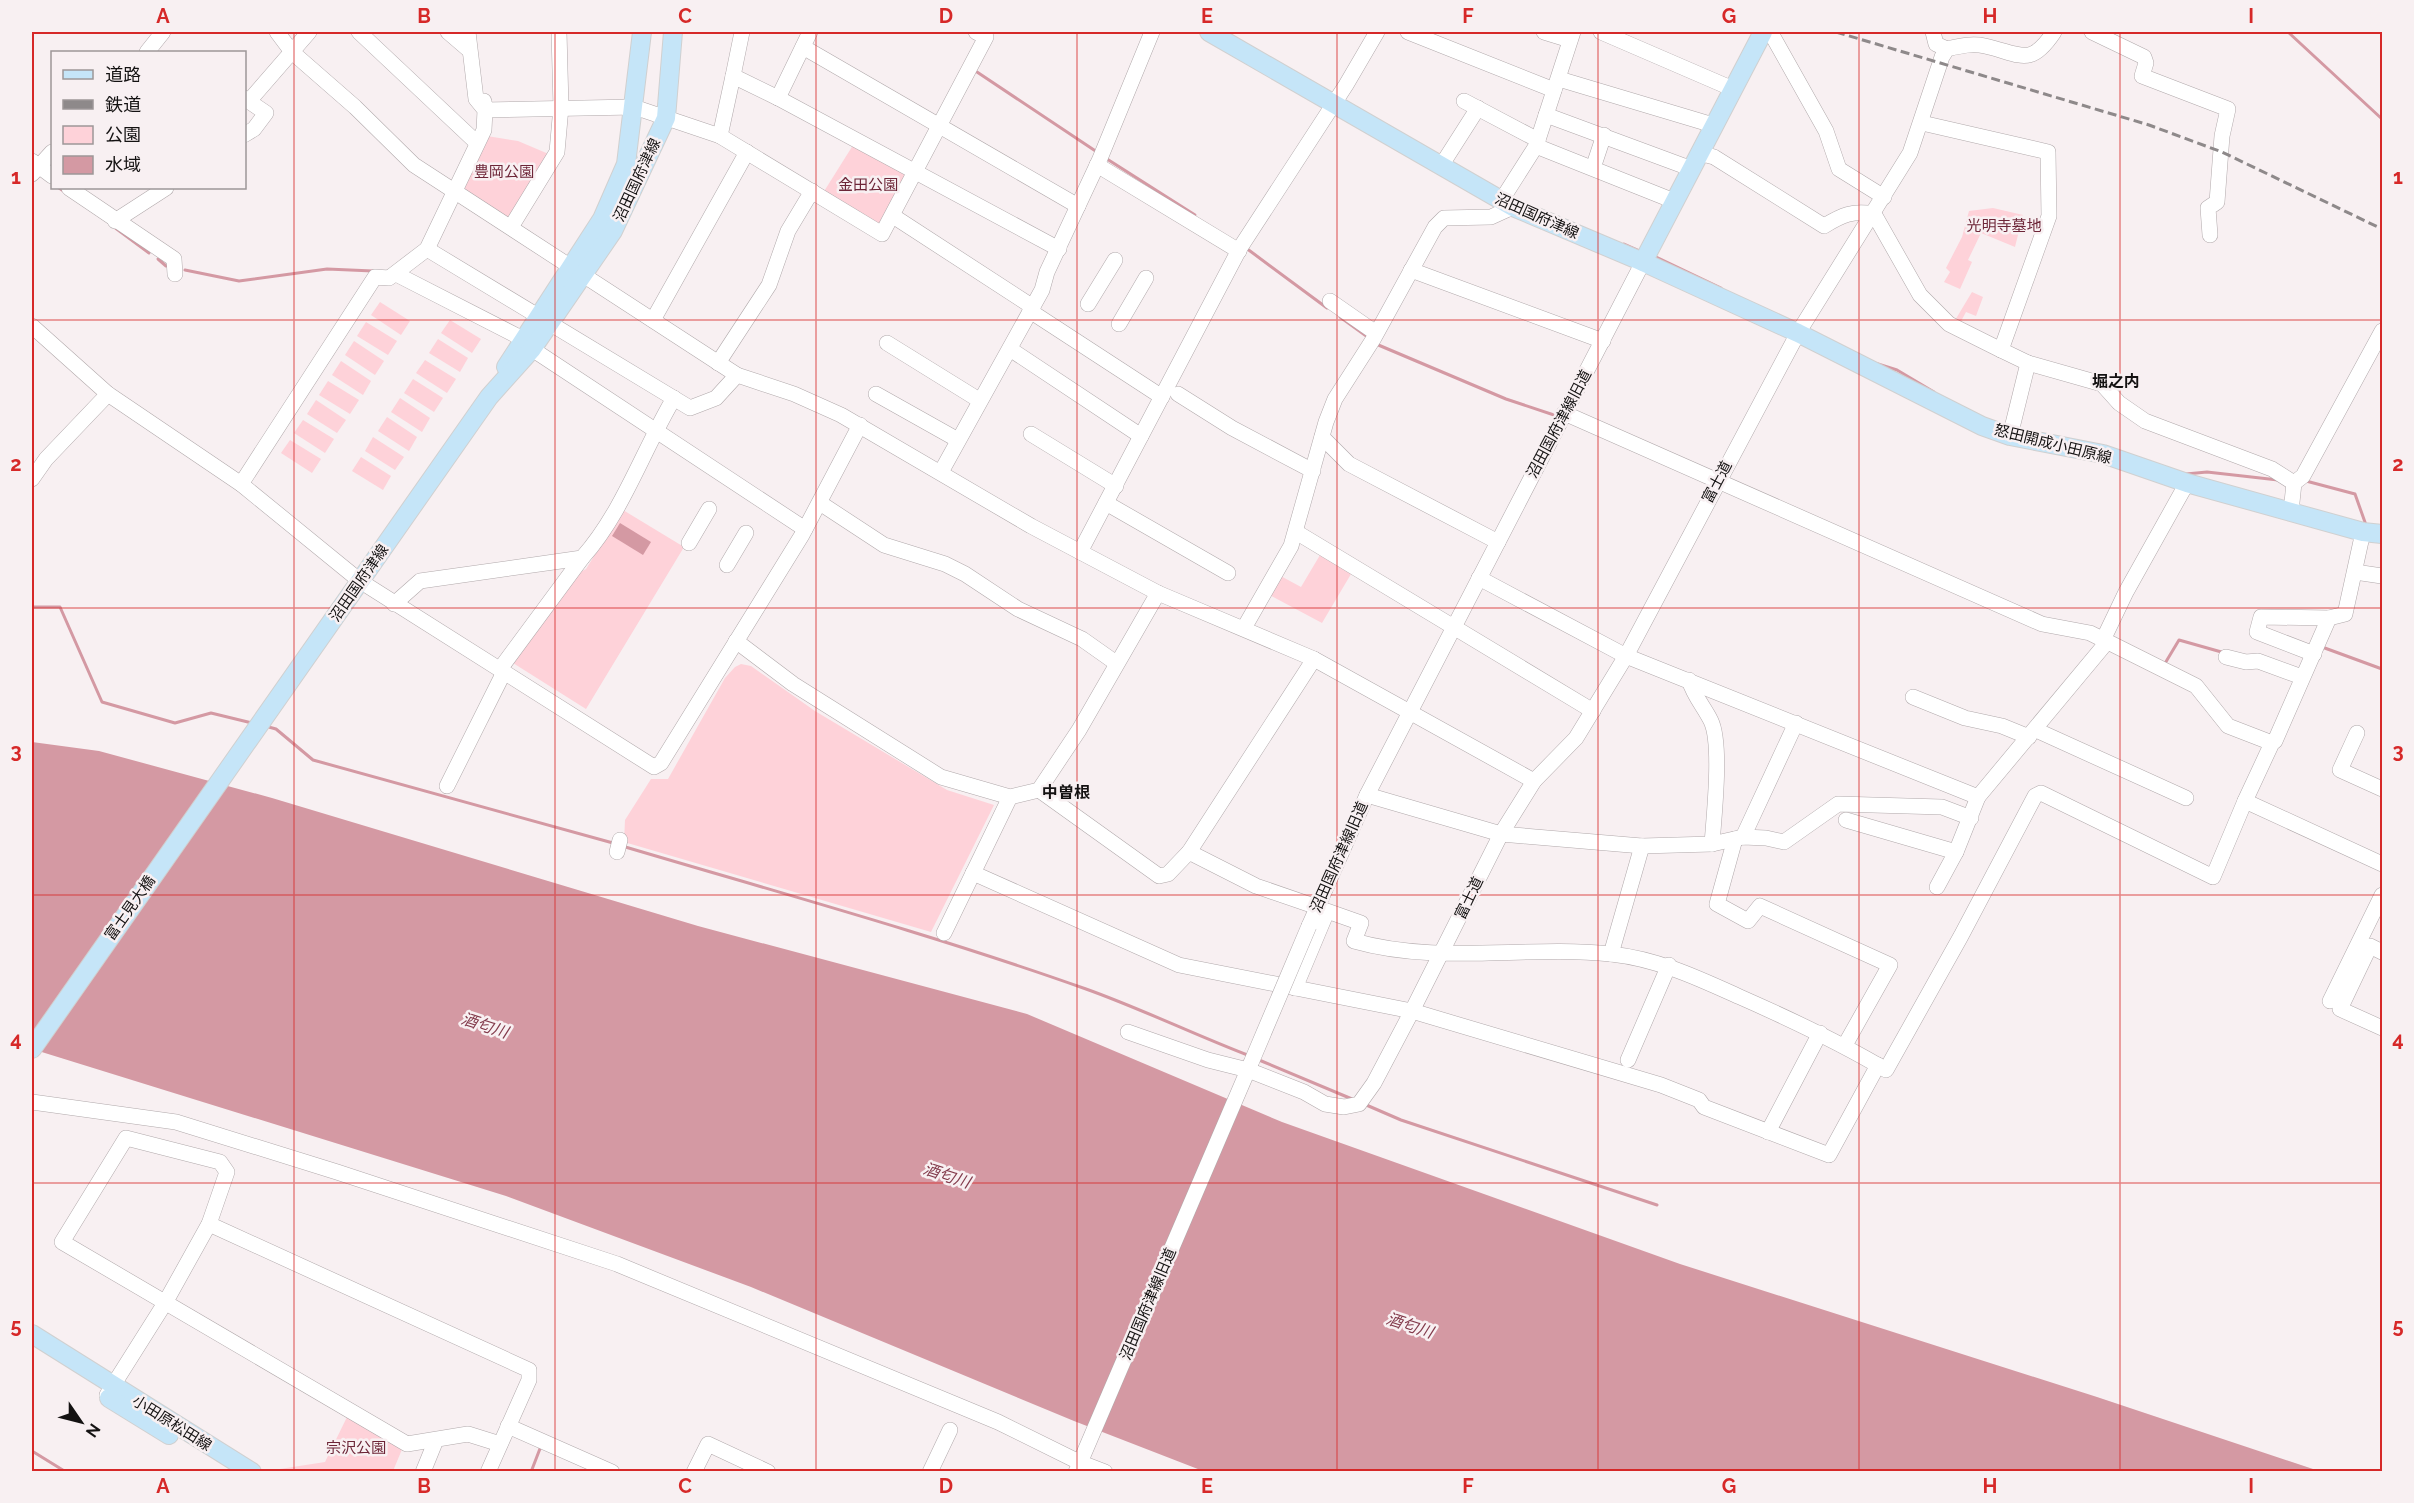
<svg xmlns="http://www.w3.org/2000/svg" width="2414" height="1503" viewBox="0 0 2414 1503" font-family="Raleway,'Noto Sans JP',sans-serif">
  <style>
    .green { fill: #fed2d9 }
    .water { fill: #d499a3 }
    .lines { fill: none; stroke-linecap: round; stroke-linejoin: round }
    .stream { stroke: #d499a3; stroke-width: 3 }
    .minor-casing { stroke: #b1a9ab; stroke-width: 16 }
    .major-casing { stroke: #d0d0d0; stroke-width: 20 }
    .minor { stroke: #fff; stroke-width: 15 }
    .major { stroke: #c5e5f8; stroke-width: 18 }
    .rail { stroke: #8e898a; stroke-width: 3; stroke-dasharray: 9 4.5; stroke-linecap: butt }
    .minor-bridge-casing { stroke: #b1a9ab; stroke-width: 16; stroke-linecap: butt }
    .minor-bridge { stroke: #fff; stroke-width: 15 }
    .grid { fill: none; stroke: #d62828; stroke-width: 1.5; stroke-opacity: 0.55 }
    .labels { text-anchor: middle; stroke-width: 5; stroke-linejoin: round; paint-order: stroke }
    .park-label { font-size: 15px; fill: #6d2638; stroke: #f8f0f2 }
    .street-label { font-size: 15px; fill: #141212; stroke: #f8f0f2 }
    .neighbourhood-label { font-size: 16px; font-weight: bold; fill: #141212; stroke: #f8f0f2 }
    .water-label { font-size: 16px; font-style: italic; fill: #833b4c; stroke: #f8f0f2 }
    .neatline { fill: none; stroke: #d62828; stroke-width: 2 }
    .grid-label { font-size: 20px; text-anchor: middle; font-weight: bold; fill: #d62828 }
  </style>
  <rect width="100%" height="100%" fill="#f8f0f2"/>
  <g class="green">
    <polygon points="487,136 518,141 551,155 511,222 461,189"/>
    <polygon points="855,142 912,174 881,230 823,193"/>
    <polygon points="1993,208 2023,215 2015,247 1981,233 1968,260 1972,262 1960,289 1944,282 1950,272 1946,268 1962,237 1969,211"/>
    <polygon points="1972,292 1983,297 1976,316 1966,312 1959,325 1954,322"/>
    <polygon points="380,302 410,321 401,335 371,315"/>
    <polygon points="450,320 481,339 472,353 441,333"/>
    <polygon points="366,322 397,341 388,355 357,336"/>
    <polygon points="438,339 468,358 460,372 429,353"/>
    <polygon points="354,341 384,361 375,375 345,355"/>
    <polygon points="425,360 456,379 447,393 416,373"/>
    <polygon points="341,361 371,381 363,395 332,375"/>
    <polygon points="413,379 443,398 434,412 404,393"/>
    <polygon points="328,381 359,400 350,414 319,395"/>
    <polygon points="400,398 430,418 422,432 391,412"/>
    <polygon points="316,400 346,420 337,433 307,414"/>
    <polygon points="387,417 417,437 409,451 378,431"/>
    <polygon points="303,420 334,439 325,453 294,433"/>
    <polygon points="373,437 404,457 395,470 365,451"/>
    <polygon points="290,440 321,459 312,473 281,453"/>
    <polygon points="361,457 391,476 383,490 352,471"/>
    <polygon points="623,510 684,547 586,709 513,663 577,574 586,569"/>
    <polygon points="1323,550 1354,569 1322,623 1266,593 1277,574 1301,587"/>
    <polygon points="741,664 751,666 815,711 947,790 994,805 931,932 624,842 625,820 651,779 668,779 725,678 735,667"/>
    <polygon points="347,1417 403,1447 393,1471 267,1471 325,1462"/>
  </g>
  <g class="water">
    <polygon points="620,523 651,542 643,555 612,536"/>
    <polygon points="32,742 99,751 272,798 698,926 1027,1014 1282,1122 1680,1264 2097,1397 2319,1471 1203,1471 1074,1421 751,1287 506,1196 32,1049"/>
  </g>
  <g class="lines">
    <g class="stream">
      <polyline points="2288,32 2382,119"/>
      <polyline points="977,72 1097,152"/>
      <polyline points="1107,159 1195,215"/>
      <polyline points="59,188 65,192"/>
      <polyline points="114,227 149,253"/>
      <polyline points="1624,244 1642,252"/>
      <polyline points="1246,248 1327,308"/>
      <polyline points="1654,256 1721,288"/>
      <polyline points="158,259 166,266"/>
      <polyline points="185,270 239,281 327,269 373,271"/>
      <polyline points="1340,317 1369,338"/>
      <polyline points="1376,344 1506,399 1557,416"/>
      <polyline points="1878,364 1897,370 1934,392"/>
      <polyline points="2186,474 2207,472 2278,480"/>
      <polyline points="2306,481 2355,494 2366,525"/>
      <polyline points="32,607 60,607 102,702 175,723 211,713 252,723"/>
      <polyline points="2322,647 2382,669"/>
      <polyline points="2164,665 2179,640 2225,653"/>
      <polyline points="265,726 276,729 313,760 613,843"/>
      <path d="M622,846C777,892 934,935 1086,989C1142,1009 1195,1035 1250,1056"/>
      <polyline points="1259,1060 1352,1099"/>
      <polyline points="1364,1104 1401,1120 1657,1205"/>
      <polyline points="32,1451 66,1472"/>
      <polyline points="531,1472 541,1446"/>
    </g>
    <defs>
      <g id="minor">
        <polyline points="277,32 292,52 355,107 414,165 737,375 794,394 841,415 1031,526 1158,593 1314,659 1534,781"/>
        <polyline points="359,32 477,143"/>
        <polyline points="448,32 469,50"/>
        <polyline points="1408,32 1554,90"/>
        <polyline points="1544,32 1570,40"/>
        <polyline points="1601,32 1733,89"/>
        <polyline points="1764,32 1772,35 1826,131 1839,169 1884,197"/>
        <polyline points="1933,32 1936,44 1947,49"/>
        <polyline points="2092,32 2144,57 2146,63 2142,76 2228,109 2222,136 2217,202 2208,208 2210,235"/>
        <polyline points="803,47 1078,206"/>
        <polyline points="147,52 163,32"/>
        <polyline points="733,76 742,32"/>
        <polyline points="1559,79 1713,125"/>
        <polyline points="244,98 266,113 254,129 244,135"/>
        <polyline points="778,98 1059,249"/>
        <polyline points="249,101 309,32"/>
        <polyline points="484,101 485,110 634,107 720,136 733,76 778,98 810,32"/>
        <polyline points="1464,101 1538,140"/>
        <polyline points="1546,115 1692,169"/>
        <polyline points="1922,123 2048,152 2049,216 2001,350 2028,363 2010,436"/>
        <polyline points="720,136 882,234 986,37 976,32"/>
        <polyline points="1536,146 1674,201"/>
        <path d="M1699,153L1714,157L1824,226C1842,215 1853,210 1874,214L1920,295L1949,324L2001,350"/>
        <polyline points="32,161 52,176"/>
        <polyline points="1097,165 1239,251"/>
        <polyline points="1441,166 1478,108"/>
        <polyline points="1593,168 1604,135"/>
        <polyline points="32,174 52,152"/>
        <polyline points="69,188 174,259 175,274"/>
        <polyline points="1501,201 1536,146 1573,32"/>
        <polyline points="893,216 1033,307"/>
        <polyline points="115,221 166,188"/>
        <polyline points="511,227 557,152 561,107 559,32"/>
        <polyline points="427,249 690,408 716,398 737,375"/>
        <polyline points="1411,270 1603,341"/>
        <polyline points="396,274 523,339"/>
        <polyline points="1330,301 1376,333"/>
        <polyline points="1088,304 1115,260"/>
        <polyline points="1030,311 1162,397"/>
        <polyline points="653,320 747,152"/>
        <polyline points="1119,324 1146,278"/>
        <polyline points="32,326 108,394 241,484 360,581 654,767 661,763 802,535 860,425"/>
        <polyline points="887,343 979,400"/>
        <polyline points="532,349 805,529"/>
        <polyline points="1010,349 1141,436"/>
        <polyline points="718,363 769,285 788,231 812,191"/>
        <polyline points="2028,363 2102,384 2119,403 2145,421 2272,469 2294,483"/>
        <polyline points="876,394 958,440"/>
        <polyline points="1178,394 1232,428 1313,471"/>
        <polyline points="1564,413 2042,624 2090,633 2196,686 2228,726 2272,743"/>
        <polyline points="1031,434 1116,486"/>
        <polyline points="1322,437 1349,464 1498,542"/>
        <polyline points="941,472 1042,290 1047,272 1099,161 1152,32"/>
        <polyline points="32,479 46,459 108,394"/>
        <polyline points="241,484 375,277 389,278 427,249 484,130 485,110 476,99 468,32"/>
        <polyline points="820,503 884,545 945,564 965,574 1018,609 1082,639 1116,663"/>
        <polyline points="1106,503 1228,573"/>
        <polyline points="2291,512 2294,483 2303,476 2382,331"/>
        <polyline points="1296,532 1593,711"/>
        <polyline points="2363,532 2345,614 2329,618 2275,741 2272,743 2245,801 2382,864"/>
        <polyline points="689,543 709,509"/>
        <polyline points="1080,552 1240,248 1346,85 1377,32"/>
        <polyline points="727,565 746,533"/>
        <polyline points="2355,572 2382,576"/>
        <polyline points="1479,578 1626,656 1978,797 2107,642"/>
        <path d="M394,604L420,581L582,558C623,512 643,450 674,398"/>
        <polyline points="1244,628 1291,546 1326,422 1335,399 1374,338 1435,227 1444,218 1491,217 1513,207"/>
        <polyline points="2103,640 2126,592 2187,483"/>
        <polyline points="736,641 793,684 941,777 1010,797 1039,790 1079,730 1158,593"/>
        <polyline points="2314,654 2257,632 2261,617 2329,618"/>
        <polyline points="2226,657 2246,662 2258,661 2302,677"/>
        <polyline points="500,669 582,558"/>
        <path d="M1689,680C1694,696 1704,707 1711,721C1722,744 1714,816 1712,844"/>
        <polyline points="1913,697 1965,718 2002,726 2029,737"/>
        <polyline points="2036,730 2186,798"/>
        <polyline points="2357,733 2340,770 2382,789"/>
        <polyline points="447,786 504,672"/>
        <polyline points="1039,790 1159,876 1168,874 1189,852 1256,886 1317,907"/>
        <polyline points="1367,795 1501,834 1642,846 1712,844 1743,837 1766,838 1784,842 1838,804 1942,807 1971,818"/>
        <polyline points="1846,820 1956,852"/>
        <polyline points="1743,837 1796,723"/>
        <polyline points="1735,839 1717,904 1748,921 1760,906 1890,965 1845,1045"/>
        <polyline points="617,852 620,840"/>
        <polyline points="1189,852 1314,659"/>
        <polyline points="973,873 1179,965 1412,1011 1661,1085 1699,1100 1704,1107 1829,1155 1878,1065"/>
        <polyline points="1937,887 1956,852 1978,797"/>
        <path d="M1327,911L1361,923L1354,941C1438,965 1526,945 1611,954C1658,959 1698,978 1740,997C1790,1019 1839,1042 1886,1070L1961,936L2035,796L2041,793L2213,877L2245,801"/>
        <polyline points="1309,926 1367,795 1643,262"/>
        <polyline points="944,933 1010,797"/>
        <polyline points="2382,952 2370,946 2340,1009 2382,1028"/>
        <polyline points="1611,954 1642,846"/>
        <polyline points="1295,988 1326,914"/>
        <polyline points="2330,1001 2382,895"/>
        <path d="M1128,1032L1208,1060L1248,1070L1304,1092L1325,1104L1344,1107L1359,1104L1374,1083L1412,1011L1501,834L1534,781L1576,738L1626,656L1798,333L1910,153L1942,57L1947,49C1960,46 1972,43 1985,46C2021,54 2030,68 2054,32"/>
        <polyline points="1628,1060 1669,965"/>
        <polyline points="32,1102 176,1122 337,1172 617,1264 998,1422 1079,1462 1105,1472"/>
        <polyline points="1768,1132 1820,1033"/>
        <polyline points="209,1224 529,1370 529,1380 488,1472"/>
        <polyline points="107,1395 165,1303 209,1224 227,1172 220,1162 126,1138 62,1242 407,1444 468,1434 500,1444"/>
        <polyline points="508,1426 612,1472"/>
        <polyline points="423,1472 436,1440"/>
        <polyline points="694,1472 708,1444 768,1472"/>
        <polyline points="930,1472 950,1430"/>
        <polyline points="1076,1472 1251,1063"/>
      </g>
      <g id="major">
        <polyline points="1209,32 1513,207 1643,262 1798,333 1982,426 2010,436 2103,454 2187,483 2363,532 2382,534"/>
        <polyline points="1643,262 1763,32"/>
        <polyline points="506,367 602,219 626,164 642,32"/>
        <polyline points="32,1049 489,397 532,349 613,231 666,118 673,32"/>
        <polyline points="32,1334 252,1472"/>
        <polyline points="109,1398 169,1435"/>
      </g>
    </defs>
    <use href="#minor" class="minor-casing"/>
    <use href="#major" class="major-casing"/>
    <use href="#minor" class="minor"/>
    <use href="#major" class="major"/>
    <polyline class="rail" points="1836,32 2149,125 2222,152 2382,229"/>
    <defs>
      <polyline id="minor-bridge" points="1251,1063 1309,926"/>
    </defs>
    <use href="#minor-bridge" class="minor-bridge-casing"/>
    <use href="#minor-bridge" class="minor-bridge"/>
  </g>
  <path class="grid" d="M294,32V1472M555,32V1472M816,32V1472M1077,32V1472M1337,32V1472M1598,32V1472M1859,32V1472M2120,32V1472M32,320H2382M32,608H2382M32,895H2382M32,1183H2382"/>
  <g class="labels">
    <g class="park-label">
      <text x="504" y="177">豊岡公園</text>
      <text x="868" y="190">金田公園</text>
      <text x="2004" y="231">光明寺墓地</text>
      <text x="356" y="1453">宗沢公園</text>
    </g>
    <g class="street-label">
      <text transform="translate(637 180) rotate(-65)" y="5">沼田国府津線</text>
      <text transform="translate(1537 216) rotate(24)" y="5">沼田国府津線</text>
      <text transform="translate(1559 424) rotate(-62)" y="5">沼田国府津線旧道</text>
      <text transform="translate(2053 444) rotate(14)" y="5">怒田開成小田原線</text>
      <text transform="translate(1717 482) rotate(-62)" y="5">富士道</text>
      <text transform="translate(359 583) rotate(-55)" y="5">沼田国府津線</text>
      <text transform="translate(1339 857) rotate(-66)" y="5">沼田国府津線旧道</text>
      <text transform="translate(1469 898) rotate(-64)" y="5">富士道</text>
      <text transform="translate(130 908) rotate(-55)" y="5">富士見大橋</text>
      <text transform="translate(1148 1304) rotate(-67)" y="5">沼田国府津線旧道</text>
      <text transform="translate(172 1423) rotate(32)" y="5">小田原松田線</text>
    </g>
    <g class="neighbourhood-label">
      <text x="2116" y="387">堀之内</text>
      <text x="1066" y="798">中曽根</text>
    </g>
    <g class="water-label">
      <text transform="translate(485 1025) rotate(18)" y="6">酒匂川</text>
      <text transform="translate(947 1175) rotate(18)" y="6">酒匂川</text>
      <text transform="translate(1410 1325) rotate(18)" y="6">酒匂川</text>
    </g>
  </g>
  <rect width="2414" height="1503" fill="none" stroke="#f8f0f2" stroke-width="66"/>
  <rect x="51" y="51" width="195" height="138" fill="#f8f0f2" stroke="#9d9798" stroke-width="1.5"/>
  <rect x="63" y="70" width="30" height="9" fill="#c5e5f8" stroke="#9d9798" stroke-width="1.5"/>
  <text x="105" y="81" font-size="18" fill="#141212">道路</text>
  <rect x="63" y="100" width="30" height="9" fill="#8e898a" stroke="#9d9798" stroke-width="1.5"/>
  <text x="105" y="111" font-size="18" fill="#141212">鉄道</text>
  <rect x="63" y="126" width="30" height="18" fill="#fed2d9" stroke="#9d9798" stroke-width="1.5"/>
  <text x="105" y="141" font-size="18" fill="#141212">公園</text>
  <rect x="63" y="156" width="30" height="18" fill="#d499a3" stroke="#9d9798" stroke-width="1.5"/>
  <text x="105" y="171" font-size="18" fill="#141212">水域</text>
  <g transform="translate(81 1422) rotate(125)" stroke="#f8f0f2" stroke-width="4.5" paint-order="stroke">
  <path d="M0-4.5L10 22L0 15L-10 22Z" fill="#141212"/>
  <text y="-9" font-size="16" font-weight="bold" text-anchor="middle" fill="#141212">N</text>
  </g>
  <rect x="33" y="33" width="2348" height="1437" class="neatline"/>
  <g class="grid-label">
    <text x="163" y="23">A</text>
    <text x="424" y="23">B</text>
    <text x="685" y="23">C</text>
    <text x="946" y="23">D</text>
    <text x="1207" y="23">E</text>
    <text x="1468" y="23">F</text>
    <text x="1729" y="23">G</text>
    <text x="1990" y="23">H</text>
    <text x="2251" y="23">I</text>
    <text x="16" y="184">1</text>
    <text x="2398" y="184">1</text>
    <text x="16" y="471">2</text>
    <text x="2398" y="471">2</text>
    <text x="16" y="758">3</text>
    <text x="2398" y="758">3</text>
    <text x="16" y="1046">4</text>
    <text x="2398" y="1046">4</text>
    <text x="16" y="1333">5</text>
    <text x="2398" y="1333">5</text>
    <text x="163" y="1493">A</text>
    <text x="424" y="1493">B</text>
    <text x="685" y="1493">C</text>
    <text x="946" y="1493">D</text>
    <text x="1207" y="1493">E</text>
    <text x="1468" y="1493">F</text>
    <text x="1729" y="1493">G</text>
    <text x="1990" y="1493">H</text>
    <text x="2251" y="1493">I</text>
  </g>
</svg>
